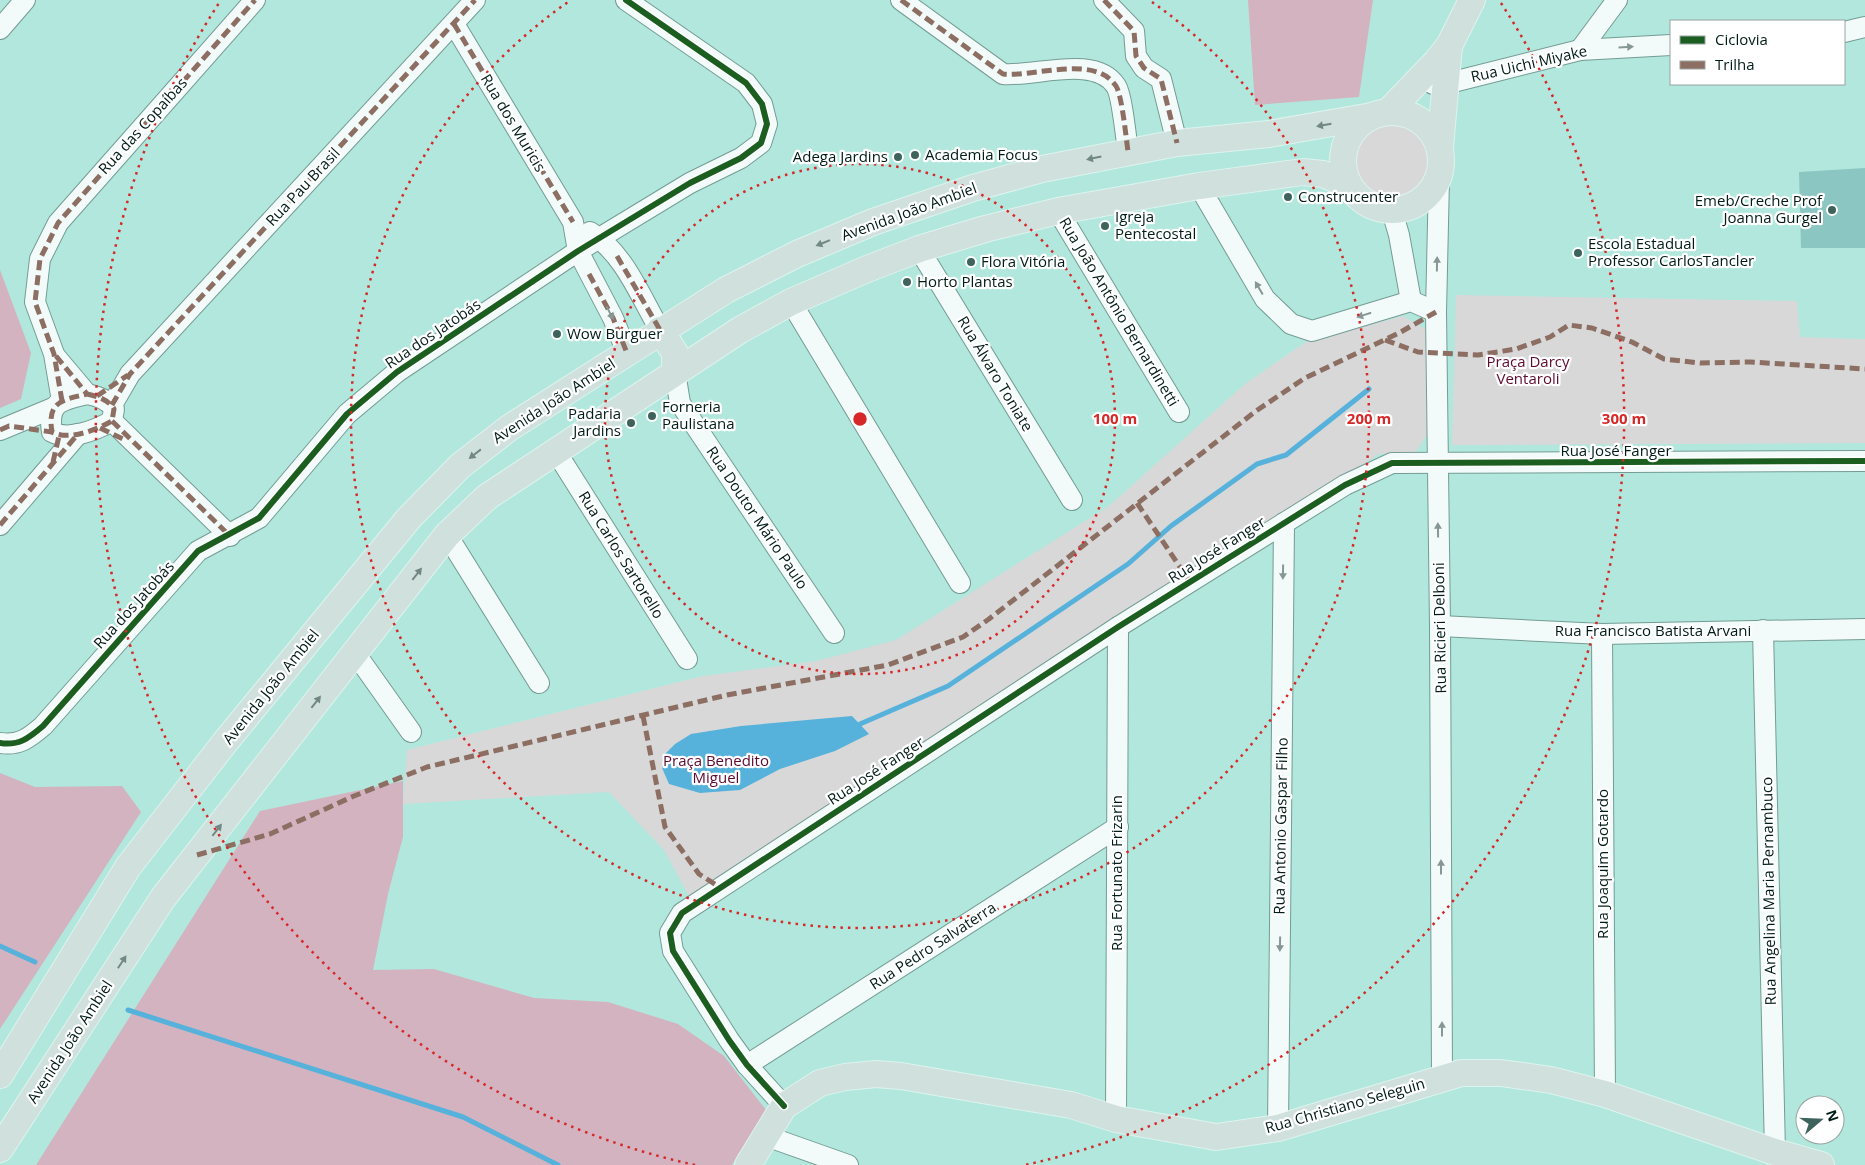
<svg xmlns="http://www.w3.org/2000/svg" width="1865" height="1165" viewBox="0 0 1865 1165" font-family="'Open Sans',sans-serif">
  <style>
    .green { fill: #d8d8d9 }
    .forest { fill: #d4b3c0 }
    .water { fill: #57b2db }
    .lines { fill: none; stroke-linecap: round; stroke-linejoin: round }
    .stream { stroke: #57b2db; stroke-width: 5 }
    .building { fill: #8cc6c3 }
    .minor-casing { stroke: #749c94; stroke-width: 22 }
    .major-casing { stroke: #dcf4ef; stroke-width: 28 }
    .minor { stroke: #f3fbfa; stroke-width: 20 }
    .major { stroke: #d0e0dd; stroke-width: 26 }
    .quiet { stroke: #8d6e63; stroke-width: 5; stroke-dasharray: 10 5; stroke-linecap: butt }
    .cycleway-casing { stroke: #fff; stroke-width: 9 }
    .cycleway { stroke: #1b5e20; stroke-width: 6 }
    .oneway { fill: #869794 }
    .oneway2 { fill: #728884 }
    .ring { fill: none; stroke: #d62828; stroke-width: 2.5; stroke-dasharray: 2.5 5 }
    .poi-dot { fill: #3e635c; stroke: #fff; stroke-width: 2 }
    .labels { text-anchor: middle; stroke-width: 4.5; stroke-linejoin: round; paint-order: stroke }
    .street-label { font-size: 15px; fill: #001c17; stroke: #fff }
    .poi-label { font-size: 15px; fill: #001c17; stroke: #fff; text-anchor: start }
    .park-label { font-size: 15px; fill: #5e0a30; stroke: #fff }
    .centre { fill: #d62828; stroke: #fff; stroke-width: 2.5 }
    .ring-label { font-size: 15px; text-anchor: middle; font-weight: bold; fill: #d62828; stroke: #fff; stroke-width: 4.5; stroke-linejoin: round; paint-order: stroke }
  </style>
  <rect width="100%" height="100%" fill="#b1e7dc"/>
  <g class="green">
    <circle cx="1394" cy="163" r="39"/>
    <polygon points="1456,295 1797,301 1800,337 1865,339 1865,443 1452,445"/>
    <polygon points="1403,316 1427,330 1427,435 1415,453 1379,454 690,898 664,850 609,792 403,804 407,750 703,676 816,661 896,640 1109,506 1246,383 1306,342"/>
  </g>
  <g class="forest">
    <polygon points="1248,0 1373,0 1359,97 1255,105"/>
    <polygon points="0,270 31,353 21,399 0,408"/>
    <polygon points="0,773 35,787 122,786 141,812 0,1029"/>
    <polygon points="403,781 403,837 388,894 373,970 434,969 534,998 608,1002 678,1024 724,1056 766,1110 732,1165 36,1165 260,811"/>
  </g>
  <polygon class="water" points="852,716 869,734 835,751 780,769 740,790 700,793 669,784 662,768 662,757 675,744 691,734 741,726"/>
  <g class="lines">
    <g class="stream">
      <polyline points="860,724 948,686 1128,564 1171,526 1257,464 1286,455 1369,389"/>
      <polyline points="0,946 35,962"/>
      <polyline points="128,1010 463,1117 558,1165"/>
    </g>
  </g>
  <polygon class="building" points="1865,168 1865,248 1801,248 1799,172"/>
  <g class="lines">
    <defs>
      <g id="minor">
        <path d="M901,0L1003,74C1035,77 1095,54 1116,86C1122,95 1126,138 1128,151"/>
        <polyline points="1104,0 1134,31 1136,56 1144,68 1161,79 1177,143"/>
        <polyline points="454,24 573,222 578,251 613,318 627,353"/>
        <polyline points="0,29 25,0"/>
        <polyline points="1844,32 1865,27"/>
        <polyline points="1580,50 1617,0"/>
        <polyline points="1433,84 1445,84 1580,50 1671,45"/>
        <polyline points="1439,179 1436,312 1440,626 1442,1078"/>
        <polyline points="1199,186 1265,299 1291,324 1312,331 1411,301 1436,312"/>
        <polyline points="1058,211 1179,412"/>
        <polyline points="1392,211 1399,235 1411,301"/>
        <path d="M590,232C624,253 640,296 660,330"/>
        <polyline points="919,249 1072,500"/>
        <polyline points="791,302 960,583"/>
        <polyline points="55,356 87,394"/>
        <polyline points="675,372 680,403 834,633"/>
        <path d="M87,394C97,396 109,400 114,409L112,421C96,430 69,441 52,432C47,402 61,400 87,394Z"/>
        <polyline points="62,401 54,354 35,302 40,259 58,223 255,0"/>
        <polyline points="112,405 130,374 475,0"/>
        <polyline points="112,421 230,536"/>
        <polyline points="0,430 53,408"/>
        <polyline points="555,450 687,659"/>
        <polyline points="0,525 78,434"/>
        <polyline points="447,535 539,683"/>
        <polyline points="1440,626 1602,634 1865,629"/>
        <polyline points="1763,630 1775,1152"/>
        <polyline points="1602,634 1605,1094"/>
        <polyline points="355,653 411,732"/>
        <path d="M0,743C19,746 29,738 43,726L198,551L259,518L347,414L397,372L578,251L690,183L741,158L761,143L767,124L762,104L746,83L626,0"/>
        <polyline points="747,1065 1118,827"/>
        <polyline points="784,1106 747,1065 729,1040 673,951 670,933 682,913 1118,627 1345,485 1392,463 1865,461"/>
        <polyline points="1116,1119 1118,627"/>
        <polyline points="1278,1128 1284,523"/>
        <polyline points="766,1136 848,1165"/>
      </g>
      <g id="major">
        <circle cx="1392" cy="161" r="49"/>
        <polyline points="1388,112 1436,62 1449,46 1472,0"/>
        <polyline points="1440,147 1449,46"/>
        <polyline points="660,330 675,353 675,372"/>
        <polyline points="0,1075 128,867 226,741 409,518 460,466 509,428 726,290 797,254 873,222 973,188 1042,169 1177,143 1269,134 1372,116"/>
        <polyline points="0,1149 163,898 447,535 487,497 740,330 791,302 867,269 919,249 985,229 1058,211 1199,186 1303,172 1323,174 1349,185"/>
        <polyline points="748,1165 784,1106 820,1083 845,1077 876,1074 901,1076 1071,1105 1116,1119 1216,1137 1278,1128 1461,1073 1501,1073 1551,1080 1605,1094 1775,1152 1821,1165"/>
      </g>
    </defs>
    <use href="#minor" class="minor-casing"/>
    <use href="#major" class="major-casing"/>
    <use href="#minor" class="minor"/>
    <use href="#major" class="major"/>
    <g class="quiet">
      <path d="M901,0L1003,74C1035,77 1095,54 1116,86C1122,95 1126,138 1128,151"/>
      <polyline points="1104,0 1134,31 1136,56 1144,68 1161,79 1177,143"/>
      <polyline points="454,24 573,222"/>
      <polyline points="617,256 660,330"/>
      <polyline points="589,274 613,318 627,353"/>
      <polyline points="1385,340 1418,352 1478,355 1516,349 1550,337 1569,325 1592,328 1632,342 1664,359 1700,363 1750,362 1865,369"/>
      <polyline points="56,356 87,394"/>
      <path d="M87,394C97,396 109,400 114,409L112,421C96,430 69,441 52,432C47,402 61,400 87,394Z"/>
      <polyline points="97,396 128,375"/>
      <polyline points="62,401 54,354 35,302 40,259 58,223 255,0"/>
      <polyline points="112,405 130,374 475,0"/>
      <polyline points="112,421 230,536"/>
      <polyline points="100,428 127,441"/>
      <polyline points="0,430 9,426 52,432"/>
      <polyline points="53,462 59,436"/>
      <polyline points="1137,503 1190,582"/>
      <polyline points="0,525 78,434"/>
      <polyline points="643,716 665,827 699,874 721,888"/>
      <polyline points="197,855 270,834 354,796 427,767 727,695 888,665 963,637 989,619 1256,411 1305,378 1399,333 1436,312"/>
    </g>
    <defs>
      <g id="cycleway">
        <path d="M0,743C19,746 29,738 43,726L198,551L259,518L347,414L397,372L578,251L690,183L741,158L761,143L767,124L762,104L746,83L626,0"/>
        <polyline points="784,1106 747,1065 729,1040 673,951 670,933 682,913 1118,627 1345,485 1392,463 1865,461"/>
      </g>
    </defs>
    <use href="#cycleway" class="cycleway-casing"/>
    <use href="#cycleway" class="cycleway"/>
  </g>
  <defs><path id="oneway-solid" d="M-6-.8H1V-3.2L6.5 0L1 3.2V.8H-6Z" transform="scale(1.25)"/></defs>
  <g class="oneway">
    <use href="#oneway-solid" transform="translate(1626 47) rotate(-3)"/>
    <use href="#oneway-solid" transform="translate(1437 264) rotate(-89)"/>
    <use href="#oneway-solid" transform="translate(1259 288) rotate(-120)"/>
    <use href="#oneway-solid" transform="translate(610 313) rotate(62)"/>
    <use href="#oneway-solid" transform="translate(1364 315) rotate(163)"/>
    <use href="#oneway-solid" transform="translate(1438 530) rotate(-91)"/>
    <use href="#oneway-solid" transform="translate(1283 572) rotate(91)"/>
    <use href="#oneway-solid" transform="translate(1441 867) rotate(-90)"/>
    <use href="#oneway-solid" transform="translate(1280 944) rotate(91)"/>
    <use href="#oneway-solid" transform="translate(1442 1029) rotate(-90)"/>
  </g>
  <g class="oneway2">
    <use href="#oneway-solid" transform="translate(1324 125) rotate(170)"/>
    <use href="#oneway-solid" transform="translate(1094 158) rotate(168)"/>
    <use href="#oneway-solid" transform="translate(823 243) rotate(158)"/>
    <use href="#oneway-solid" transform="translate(475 454) rotate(142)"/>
    <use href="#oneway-solid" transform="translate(417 574) rotate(-52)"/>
    <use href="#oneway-solid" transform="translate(316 702) rotate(-52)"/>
    <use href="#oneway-solid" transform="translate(217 830) rotate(-52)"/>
    <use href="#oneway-solid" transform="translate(122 962) rotate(-57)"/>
  </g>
  <g class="ring">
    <circle cx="860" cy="419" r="255"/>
    <path d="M1152 2A509 509 0 1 1 568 2"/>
    <path d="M695 1165A764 764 0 0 1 219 3M1501 3A764 764 0 0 1 1025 1165"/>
  </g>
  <g class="poi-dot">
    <circle cx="915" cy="155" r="5"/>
    <circle cx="898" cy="157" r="5"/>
    <circle cx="1288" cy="197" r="5"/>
    <circle cx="1832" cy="210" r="5"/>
    <circle cx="1105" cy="226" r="5"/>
    <circle cx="1578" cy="253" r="5"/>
    <circle cx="971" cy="262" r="5"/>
    <circle cx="907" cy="282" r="5"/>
    <circle cx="557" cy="334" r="5"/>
    <circle cx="652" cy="416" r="5"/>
    <circle cx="631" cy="423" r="5"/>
  </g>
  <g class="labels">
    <g class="street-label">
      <text transform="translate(1529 64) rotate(-13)" y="5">Rua Uichi Miyake</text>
      <text transform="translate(513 123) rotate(59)" y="5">Rua dos Muricis</text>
      <text transform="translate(143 126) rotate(-48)" y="5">Rua das Copaíbas</text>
      <text transform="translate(303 187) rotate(-47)" y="5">Rua Pau Brasil</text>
      <text transform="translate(909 212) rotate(-20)" y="5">Avenida João Ambiel</text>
      <text transform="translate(1119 312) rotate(59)" y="5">Rua João Antônio Bernardinetti</text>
      <text transform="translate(433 334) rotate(-34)" y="5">Rua dos Jatobás</text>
      <text transform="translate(995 374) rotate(59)" y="5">Rua Álvaro Toniate</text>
      <text transform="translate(554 401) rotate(-33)" y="5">Avenida João Ambiel</text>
      <text x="1616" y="456">Rua José Fanger</text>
      <text transform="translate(757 518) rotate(56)" y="5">Rua Doutor Mário Paulo</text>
      <text transform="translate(1217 550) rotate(-32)" y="5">Rua José Fanger</text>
      <text transform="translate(621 555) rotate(58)" y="5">Rua Carlos Sartorello</text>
      <text transform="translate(134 605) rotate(-48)" y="5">Rua dos Jatobás</text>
      <text transform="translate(1440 628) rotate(-91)" y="5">Rua Ricieri Delboni</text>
      <text x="1653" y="636">Rua Francisco Batista Arvani</text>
      <text transform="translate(271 687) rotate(-51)" y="5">Avenida João Ambiel</text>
      <text transform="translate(876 771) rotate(-33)" y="5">Rua José Fanger</text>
      <text transform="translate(1281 826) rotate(-89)" y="5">Rua Antonio Gaspar Filho</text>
      <text transform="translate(1603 864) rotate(-90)" y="5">Rua Joaquim Gotardo</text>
      <text transform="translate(1117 873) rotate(-90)" y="5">Rua Fortunato Frizarin</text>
      <text transform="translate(1769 891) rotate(-91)" y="5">Rua Angelina Maria Pernambuco</text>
      <text transform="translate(933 946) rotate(-33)" y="5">Rua Pedro Salvaterra</text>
      <text transform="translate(70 1042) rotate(-57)" y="5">Avenida João Ambiel</text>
      <text transform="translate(1345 1106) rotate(-16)" y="5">Rua Christiano Seleguin</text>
    </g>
    <g class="poi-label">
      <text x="925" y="160">Academia Focus</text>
      <text x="888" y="162" text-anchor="end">Adega Jardins</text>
      <text x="1298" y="202">Construcenter</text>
      <text x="1822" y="206" text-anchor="end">Emeb/Creche Prof<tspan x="1822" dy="17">Joanna Gurgel</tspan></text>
      <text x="1115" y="222">Igreja<tspan x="1115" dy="17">Pentecostal</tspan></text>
      <text x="1588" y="249">Escola Estadual<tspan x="1588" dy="17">Professor CarlosTancler</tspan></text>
      <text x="981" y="267">Flora Vitória</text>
      <text x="917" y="287">Horto Plantas</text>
      <text x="567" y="339">Wow Burguer</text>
      <text x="662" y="412">Forneria<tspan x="662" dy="17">Paulistana</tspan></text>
      <text x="621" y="419" text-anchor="end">Padaria<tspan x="621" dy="17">Jardins</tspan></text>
    </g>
    <g class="park-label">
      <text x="1528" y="367">Praça Darcy<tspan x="1528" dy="17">Ventaroli</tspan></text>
      <text x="716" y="766">Praça Benedito<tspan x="716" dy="17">Miguel</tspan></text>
    </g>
  </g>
  <circle cx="860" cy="419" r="8" class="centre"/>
  <g class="ring-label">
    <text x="1115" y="424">100 m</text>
    <text x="1369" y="424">200 m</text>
    <text x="1624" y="424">300 m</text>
  </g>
  <rect x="1670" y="20" width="175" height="65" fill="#ffffff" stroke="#99a4a2"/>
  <rect x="1680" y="36" width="25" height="8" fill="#1b5e20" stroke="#99a4a2"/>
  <text x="1715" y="45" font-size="15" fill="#001c17">Ciclovia</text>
  <rect x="1680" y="61" width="25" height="8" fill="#8d6e63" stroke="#99a4a2"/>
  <text x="1715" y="70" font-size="15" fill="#001c17">Trilha</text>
  <g transform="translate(1820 1120) rotate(71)"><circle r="24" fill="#ffffff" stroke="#99a4a2"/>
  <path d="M0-4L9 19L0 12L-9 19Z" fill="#3e635c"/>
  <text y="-8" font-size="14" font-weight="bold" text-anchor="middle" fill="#001c17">N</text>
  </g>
</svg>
